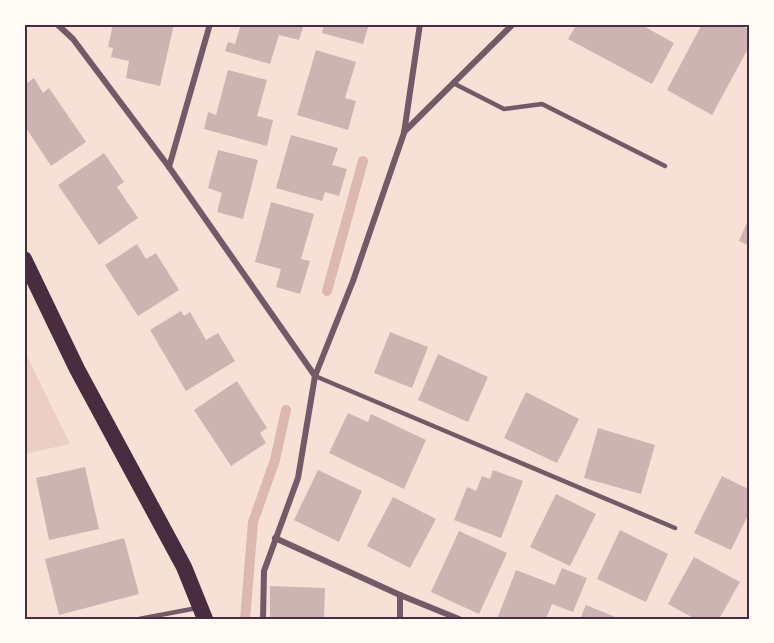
<svg xmlns="http://www.w3.org/2000/svg" width="774" height="643" viewBox="0 0 774 643" font-family="Roboto,sans-serif">
  <style>
    .green { fill: #ebcfc5 }
    .lines { fill: none; stroke-linecap: round; stroke-linejoin: round }
    .stream { stroke: #dcb8b0; stroke-width: 10 }
    .building { fill: #ccb4b1 }
    .service { stroke: #755966; stroke-width: 4.5 }
    .minor { stroke: #755966; stroke-width: 6 }
    .trunk { stroke: #4a2c40; stroke-width: 16 }
    .neatline { fill: none; stroke: #4a2c40; stroke-width: 2 }
  </style>
  <rect width="100%" height="100%" fill="#f7e1d7"/>
  <polygon class="green" points="24,350 70,444 24,454"/>
  <g class="lines">
    <g class="stream">
      <polyline points="327,291 363,161"/>
      <polyline points="245,619 253,522 275,460 286,410"/>
    </g>
  </g>
  <g class="building">
    <polygon points="113,24 174,24 160,86 126,78 129,61 111,57 113,48 108,47"/>
    <polygon points="241,24 304,24 299,40 279,35 270,64 225,51 228,42 235,44"/>
    <polygon points="324,24 369,24 363,44 322,33"/>
    <polygon points="577,24 640,24 674,43 652,84 568,39"/>
    <polygon points="702,24 739,24 750,30 750,45 712,115 667,90"/>
    <polygon points="316,50 356,62 345,98 356,101 348,130 297,115"/>
    <polygon points="228,70 267,80 257,116 273,120 267,146 204,129 208,112 216,115"/>
    <polygon points="34,78 43,93 49,88 86,142 51,166 24,125 24,85"/>
    <polygon points="291,135 338,148 332,165 347,169 339,196 325,192 322,201 276,188"/>
    <polygon points="218,150 258,160 243,219 217,212 222,193 208,188"/>
    <polygon points="104,153 124,182 117,187 138,218 99,245 58,185"/>
    <polygon points="271,202 314,214 301,259 310,261 300,294 276,287 281,269 255,262"/>
    <polygon points="750,216 750,246 739,241"/>
    <polygon points="137,244 146,259 156,253 179,290 138,316 105,265"/>
    <polygon points="181,311 184,316 190,312 206,340 218,333 235,361 186,391 150,330"/>
    <polygon points="390,332 428,347 412,388 374,373"/>
    <polygon points="438,354 488,377 468,422 418,400"/>
    <polygon points="237,381 267,428 260,433 266,443 231,466 194,410"/>
    <polygon points="526,392 579,419 557,463 504,438"/>
    <polygon points="348,413 368,422 371,414 426,440 404,489 329,453"/>
    <polygon points="598,428 655,445 641,494 584,478"/>
    <polygon points="85,467 99,529 49,540 36,478"/>
    <polygon points="318,470 362,491 339,542 294,520"/>
    <polygon points="493,470 523,481 501,538 454,520 467,487 476,491 482,476 490,479"/>
    <polygon points="722,476 750,490 750,511 731,550 694,533"/>
    <polygon points="556,494 596,514 570,566 530,547"/>
    <polygon points="393,497 436,519 410,568 367,546"/>
    <polygon points="620,530 668,554 646,602 597,579"/>
    <polygon points="459,531 507,553 479,614 431,592"/>
    <polygon points="124,538 139,594 59,615 45,559"/>
    <polygon points="694,557 740,582 719,619 695,619 668,604"/>
    <polygon points="562,568 587,578 573,612 552,604 546,619 497,619 516,570 555,585"/>
    <polygon points="270,586 325,588 324,619 270,619"/>
    <polygon points="586,605 620,619 580,619"/>
  </g>
  <g class="lines">
    <g class="service">
      <polyline points="453,83 504,109 542,104 665,166"/>
      <polyline points="315,376 675,528"/>
      <polyline points="139,619 197,608"/>
    </g>
    <g class="minor">
      <polyline points="57,24 73,39 169,167 315,376"/>
      <polyline points="404,132 513,24"/>
      <polyline points="169,167 210,24"/>
      <polyline points="275,538 400,595 459,619"/>
      <polyline points="400,595 400,619"/>
      <polyline points="263,619 264,571 298,478 315,376 353,281 404,133 420,24"/>
    </g>
    <polyline class="trunk" points="24,259 77,369 184,567 205,619"/>
  </g>
  <rect width="774" height="643" fill="none" stroke="#fffaf5" stroke-width="51"/>
  <rect x="26" y="26" width="722" height="592" class="neatline"/>
</svg>
